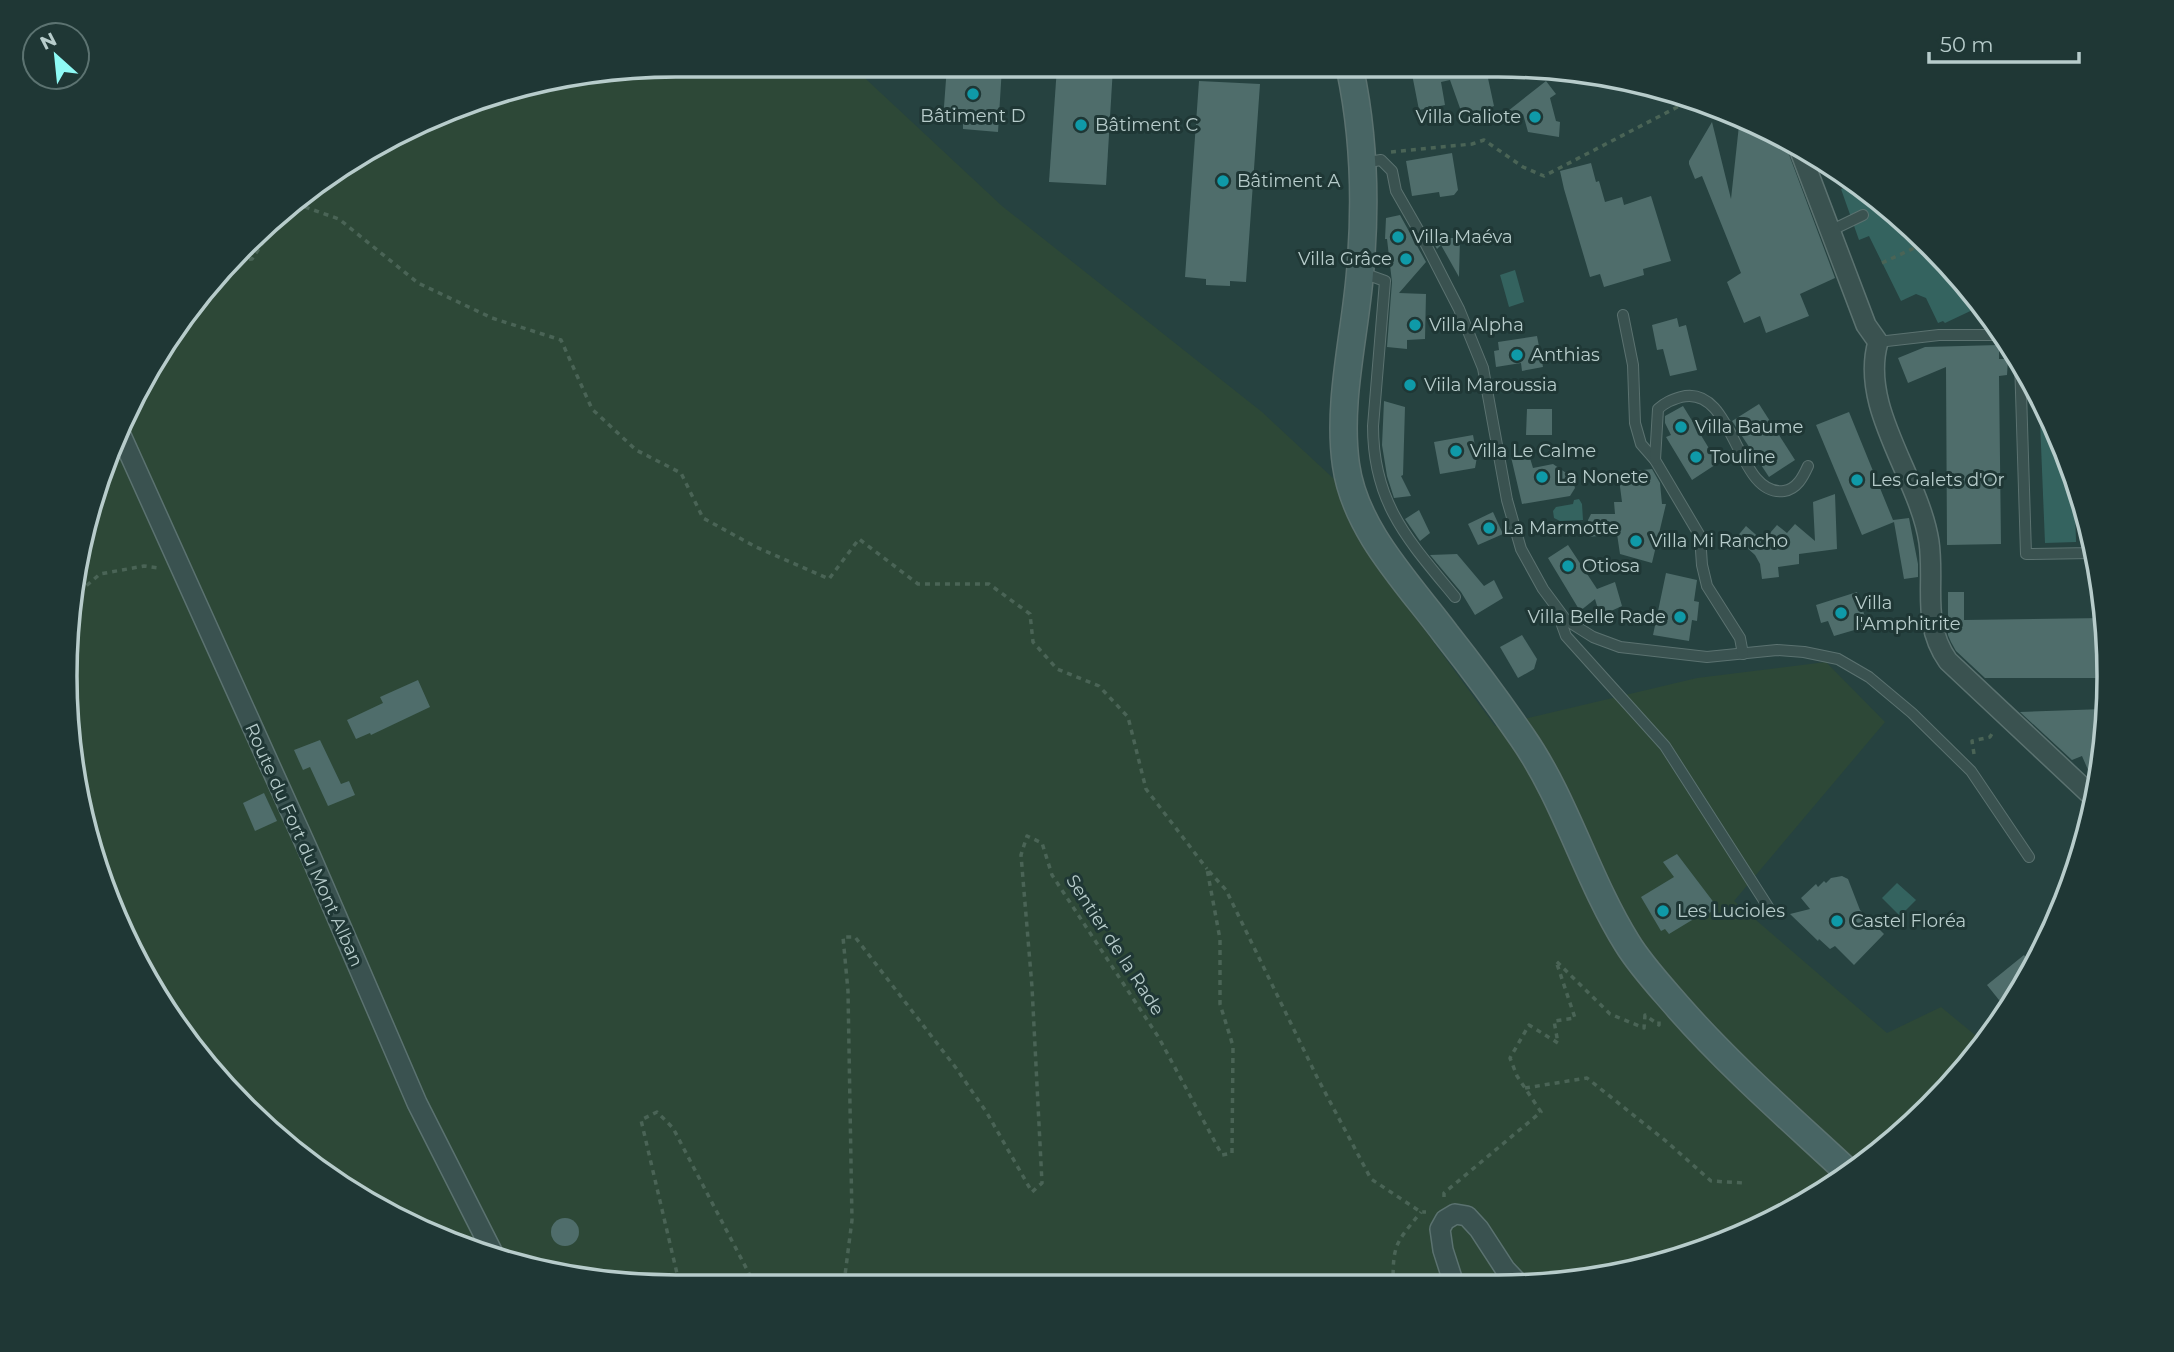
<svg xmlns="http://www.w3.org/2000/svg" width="2174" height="1352" viewBox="0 0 2174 1352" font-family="Montserrat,sans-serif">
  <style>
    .green { fill: #2d4837 }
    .water { fill: #34635f }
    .building { fill: #4f6d6b }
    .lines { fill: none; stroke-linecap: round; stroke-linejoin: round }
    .lane-casing { stroke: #5b7270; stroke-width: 12 }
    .street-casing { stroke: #5b7270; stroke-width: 22 }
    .secondary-casing { stroke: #5b7270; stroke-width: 29 }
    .path { stroke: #4a6456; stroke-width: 3.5; stroke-dasharray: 5 5; stroke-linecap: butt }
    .lane { stroke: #3a5250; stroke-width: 10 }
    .street { stroke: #3a5250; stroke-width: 19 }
    .secondary { stroke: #486564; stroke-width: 26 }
    .culture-dot { fill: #0f9aa8; stroke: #1f3735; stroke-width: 2.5 }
    .labels { text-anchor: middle; stroke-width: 6; stroke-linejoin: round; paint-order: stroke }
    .poi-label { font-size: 18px; fill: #b7cccb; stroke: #1f3735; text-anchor: start }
    .street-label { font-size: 18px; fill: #b7cccb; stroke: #1f3735 }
    .rim { fill: none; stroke: #b7cccb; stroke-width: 3.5 }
  </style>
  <rect width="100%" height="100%" fill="#264240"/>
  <polygon class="green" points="676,65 852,66 1002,206 1262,412 1334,479 1372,558 1495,726 1697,678 1826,662 1885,722 1734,901 1887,1033 1941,1007 1986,1044 1983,1048 1901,1135 1803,1206 1694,1255 1538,1286 597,1282 442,1241 304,1161 168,1016 97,872 65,676 97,480 168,336 304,191 480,97"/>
  <g class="water">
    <polygon points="1857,183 1870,191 1957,273 1981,306 1945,323 1943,321 1938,323 1926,298 1916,294 1901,301 1869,236 1859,240 1841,189"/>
    <polygon points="1515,270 1524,302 1509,307 1500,275"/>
    <polygon points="2039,396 2074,474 2076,542 2045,543"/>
    <polygon points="1579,499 1582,504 1583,520 1560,521 1554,518 1553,511 1556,507 1573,504 1574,500"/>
    <polygon points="1897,883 1916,900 1900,916 1882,898"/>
  </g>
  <g class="building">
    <polygon points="947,66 1002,67 998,132 963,129 963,122 943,120"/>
    <polygon points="1057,67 1113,67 1106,185 1049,182"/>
    <polygon points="1411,69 1486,69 1494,106 1471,114 1469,109 1461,111 1450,80 1441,82 1445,105 1419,110"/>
    <polygon points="1199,81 1260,84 1246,282 1230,281 1230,286 1206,285 1206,279 1185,277"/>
    <polygon points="1546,81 1556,94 1550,98 1556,121 1560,122 1559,137 1528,132 1523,114 1514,119 1508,111"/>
    <polygon points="1740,116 1784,141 1835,278 1800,294 1809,316 1766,333 1760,316 1744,323 1727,282 1741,273 1702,176 1695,179 1689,164 1689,161 1712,122 1731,199"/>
    <polygon points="1452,153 1458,190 1454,195 1440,197 1439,192 1412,196 1406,161"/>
    <polygon points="1591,163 1596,182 1599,181 1605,202 1622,197 1624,205 1651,196 1671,261 1643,269 1644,275 1604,287 1600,274 1590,277 1564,189 1560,171"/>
    <polygon points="1400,215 1426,262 1399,293 1426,294 1425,339 1407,340 1407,349 1387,347 1392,282 1387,239 1385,239 1386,218"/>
    <polygon points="1429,235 1450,235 1447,238 1460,238 1459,277 1441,245 1437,249"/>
    <polygon points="1677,318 1679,327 1686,325 1697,370 1670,376 1663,349 1657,350 1652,325"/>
    <polygon points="1537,336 1543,367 1522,371 1521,363 1496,367 1494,351 1499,350 1498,342"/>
    <polygon points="1999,345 1999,359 2008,359 2007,375 1999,376 2001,544 1947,545 1946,367 1908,383 1898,358 1925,347"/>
    <polygon points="1384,401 1405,407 1403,475 1401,476 1411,496 1394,498 1387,476 1382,445"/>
    <polygon points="1759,404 1795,460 1769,477 1732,421"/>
    <polygon points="1683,406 1718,463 1692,480 1666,437 1671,435 1665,423 1665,416"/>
    <polygon points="1527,409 1552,409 1552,435 1526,435"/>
    <polygon points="1849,412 1893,520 1909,518 1918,564 1918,577 1904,579 1894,522 1862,535 1836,473 1816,425"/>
    <polygon points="1473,435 1477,457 1475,468 1440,474 1434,442"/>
    <polygon points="1511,457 1530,458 1533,468 1553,464 1572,477 1575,488 1570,496 1522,504"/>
    <polygon points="1652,469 1660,483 1662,504 1666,504 1652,563 1620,554 1617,534 1589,537 1588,520 1591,514 1615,514 1614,502 1622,502 1619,479 1635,477 1634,471"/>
    <polygon points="1835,494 1837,549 1799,554 1799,564 1778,567 1779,577 1762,579 1760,564 1755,555 1736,538 1746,526 1763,541 1777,525 1787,533 1795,524 1815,541 1813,502"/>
    <polygon points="1419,510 1430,533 1420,541 1405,519"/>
    <polygon points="1493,512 1503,534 1478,545 1468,524"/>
    <polygon points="1568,545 1597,589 1615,582 1622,606 1600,616 1595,599 1580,611 1548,558"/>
    <polygon points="1457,554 1484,586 1494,580 1503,598 1475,615 1461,592 1430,555"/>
    <polygon points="1666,573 1697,580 1694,601 1699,602 1697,621 1692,620 1689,641 1653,635"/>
    <polygon points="1857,592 1868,626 1834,636 1828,621 1821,623 1816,605"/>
    <polygon points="1948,592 1964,592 1964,620 2105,618 2107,678 1985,678 1956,651 1951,642 1948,635"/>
    <polygon points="1522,635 1537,659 1534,669 1518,678 1500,647"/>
    <polygon points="418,680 430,707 371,735 370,733 356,739 347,720 383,703 380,697"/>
    <polygon points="2104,709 2107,722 2097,784 2092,779 2082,756 2072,760 2020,712"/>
    <polygon points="320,740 341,784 349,781 355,795 328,806 310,767 303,770 294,750"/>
    <polygon points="264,793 277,821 255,831 243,803"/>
    <polygon points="1677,854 1718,908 1704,916 1702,914 1669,934 1665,929 1661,931 1641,897 1674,877 1663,862"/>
    <polygon points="1842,876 1848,879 1860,910 1884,934 1854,965 1835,946 1830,949 1819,939 1818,941 1790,914 1810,909 1801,898 1816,884 1818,887 1824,881 1826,883 1831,878"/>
    <polygon points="2024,955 2034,967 2007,1010 1987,985"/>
    <circle cx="565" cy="1232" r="14"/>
  </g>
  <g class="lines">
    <defs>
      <g id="lane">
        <polyline points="1362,163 1381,160 1392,171 1396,191 1420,233 1459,309 1483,368 1507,500 1521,549 1543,589 1566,620 1593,637 1620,647 1707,657 1777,650 1804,652 1838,659 1869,677 1912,713 1971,771 2029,857"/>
        <polyline points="1830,231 1863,215"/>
        <path d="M1360,272L1385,281L1373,426C1373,504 1409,541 1455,597"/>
        <polyline points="1623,315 1633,365 1635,423 1641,444 1655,460 1700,536 1702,565 1707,586 1740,638 1743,654"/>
        <polyline points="1878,342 1939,335 2002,335"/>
        <polyline points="2020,360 2026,554 2091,553 2090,538"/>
        <path d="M1655,460L1658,409C1666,402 1671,400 1681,397C1735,383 1736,498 1784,491C1797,489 1803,477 1808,466"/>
        <polyline points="1566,620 1562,625 1566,636 1665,746 1772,913"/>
      </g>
      <g id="street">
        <path d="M1800,151L1866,325L1878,342C1859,409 1919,476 1929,542C1935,585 1921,623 1948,661L2094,798"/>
        <polyline points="120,433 308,850 417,1103 494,1255"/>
        <polyline points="1452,1286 1452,1278 1443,1250 1440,1229 1445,1220 1455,1214 1467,1216 1479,1229 1505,1269 1521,1286"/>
      </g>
      <path id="secondary" d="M1350,69C1364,135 1366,206 1360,273C1355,335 1337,403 1346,465C1355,530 1408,583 1446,634C1472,667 1498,702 1522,737C1566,800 1586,877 1627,943C1641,966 1661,987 1679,1008C1731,1067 1791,1119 1849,1173"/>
    </defs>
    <use href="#lane" class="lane-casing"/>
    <use href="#street" class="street-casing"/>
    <use href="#secondary" class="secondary-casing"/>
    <g class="path">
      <polyline points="1391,152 1472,144 1484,140 1523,167 1544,176 1691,100"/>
      <polyline points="239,260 252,259 273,227 302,206 339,219 418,283 492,318 561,340 592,409 636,450 681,473 703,518 756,547 829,579 859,539 918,584 989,584 1030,614 1033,642 1057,669 1099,686 1128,717 1146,789 1207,869"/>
      <polyline points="1882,263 1925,243"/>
      <polyline points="79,592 100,574 144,566 159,568"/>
      <polyline points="1974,754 1972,741 1990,737 1994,730"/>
      <polyline points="1525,1088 1587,1078 1667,1142 1711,1181 1744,1183"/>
      <polyline points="1444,1197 1444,1193 1541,1112 1517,1076 1510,1058 1529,1025 1558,1043 1554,1021 1575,1018 1556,961 1610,1014 1644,1028 1645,1015 1659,1025 1659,1021"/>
      <polyline points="679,1282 641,1120 657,1112 673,1128 754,1283"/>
      <polyline points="844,1283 852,1220 848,991 843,937 855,937 956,1068 987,1113 1032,1192 1042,1183 1032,987 1021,855 1027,836 1042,843 1052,875 1159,1038 1222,1155 1232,1153 1233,1046 1220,1004 1220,939 1207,869 1226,890 1318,1079 1371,1179 1421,1212 1426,1212"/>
      <path d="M1393,1285C1393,1244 1395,1244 1421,1212"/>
    </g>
    <use href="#lane" class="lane"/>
    <use href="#street" class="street"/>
    <use href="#secondary" class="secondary"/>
  </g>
  <g class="culture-dot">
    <circle cx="973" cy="94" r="7"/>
    <circle cx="1535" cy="117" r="7"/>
    <circle cx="1081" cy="125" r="7"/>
    <circle cx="1223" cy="181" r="7"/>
    <circle cx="1398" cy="237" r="7"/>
    <circle cx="1406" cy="259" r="7"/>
    <circle cx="1415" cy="325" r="7"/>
    <circle cx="1517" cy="355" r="7"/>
    <circle cx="1410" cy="385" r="7"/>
    <circle cx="1681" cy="427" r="7"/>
    <circle cx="1456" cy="451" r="7"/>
    <circle cx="1696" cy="457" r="7"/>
    <circle cx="1542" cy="477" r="7"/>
    <circle cx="1857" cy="480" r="7"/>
    <circle cx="1489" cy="528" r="7"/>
    <circle cx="1636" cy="541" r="7"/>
    <circle cx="1568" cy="566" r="7"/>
    <circle cx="1841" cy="613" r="7"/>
    <circle cx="1680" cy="617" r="7"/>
    <circle cx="1663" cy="911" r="7"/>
    <circle cx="1837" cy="921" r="7"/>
  </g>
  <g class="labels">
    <g class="poi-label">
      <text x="973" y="122" text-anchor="middle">Bâtiment D</text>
      <text x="1521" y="123" text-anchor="end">Villa Galiote</text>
      <text x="1095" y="131">Bâtiment C</text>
      <text x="1237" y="187">Bâtiment A</text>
      <text x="1412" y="243">Villa Maéva</text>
      <text x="1392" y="265" text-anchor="end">Villa Grâce</text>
      <text x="1429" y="331">Villa Alpha</text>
      <text x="1531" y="361">Anthias</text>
      <text x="1424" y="391">Viila Maroussia</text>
      <text x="1695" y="433">Villa Baume</text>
      <text x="1470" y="457">Villa Le Calme</text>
      <text x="1710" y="463">Touline</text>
      <text x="1556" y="483">La Nonete</text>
      <text x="1871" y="486">Les Galets d'Or</text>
      <text x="1503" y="534">La Marmotte</text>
      <text x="1650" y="547">Villa Mi Rancho</text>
      <text x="1582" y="572">Otiosa</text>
      <text x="1855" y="609">Villa<tspan x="1855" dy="21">l'Amphitrite</tspan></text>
      <text x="1666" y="623" text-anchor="end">Villa Belle Rade</text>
      <text x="1677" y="917">Les Lucioles</text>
      <text x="1851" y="927">Castel Floréa</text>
    </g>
    <g class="street-label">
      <text transform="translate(304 845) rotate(66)" y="6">Route du Fort du Mont Alban</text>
      <text transform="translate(1115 945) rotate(57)" y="6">Sentier de la Rade</text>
    </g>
  </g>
  <path d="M0 0H2174V1352H0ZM676 77H1498A599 599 0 0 1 2097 676V676A599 599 0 0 1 1498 1275H676A599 599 0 0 1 77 676V676A599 599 0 0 1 676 77Z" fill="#1f3735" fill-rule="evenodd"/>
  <path class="rim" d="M676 77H1498A599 599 0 0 1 2097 676V676A599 599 0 0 1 1498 1275H676A599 599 0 0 1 77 676V676A599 599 0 0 1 676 77Z"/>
  <g transform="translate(56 56) rotate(333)"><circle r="33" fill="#1f3735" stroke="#5c7371" stroke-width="2"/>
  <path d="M0-5L12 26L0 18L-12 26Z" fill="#8efaf5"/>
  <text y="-10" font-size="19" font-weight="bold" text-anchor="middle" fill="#b7cccb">N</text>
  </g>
  <path d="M1929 52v10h150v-10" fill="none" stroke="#b7cccb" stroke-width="3.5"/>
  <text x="1940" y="52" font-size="21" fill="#b7cccb" stroke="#1f3735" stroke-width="5" paint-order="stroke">50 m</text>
</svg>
